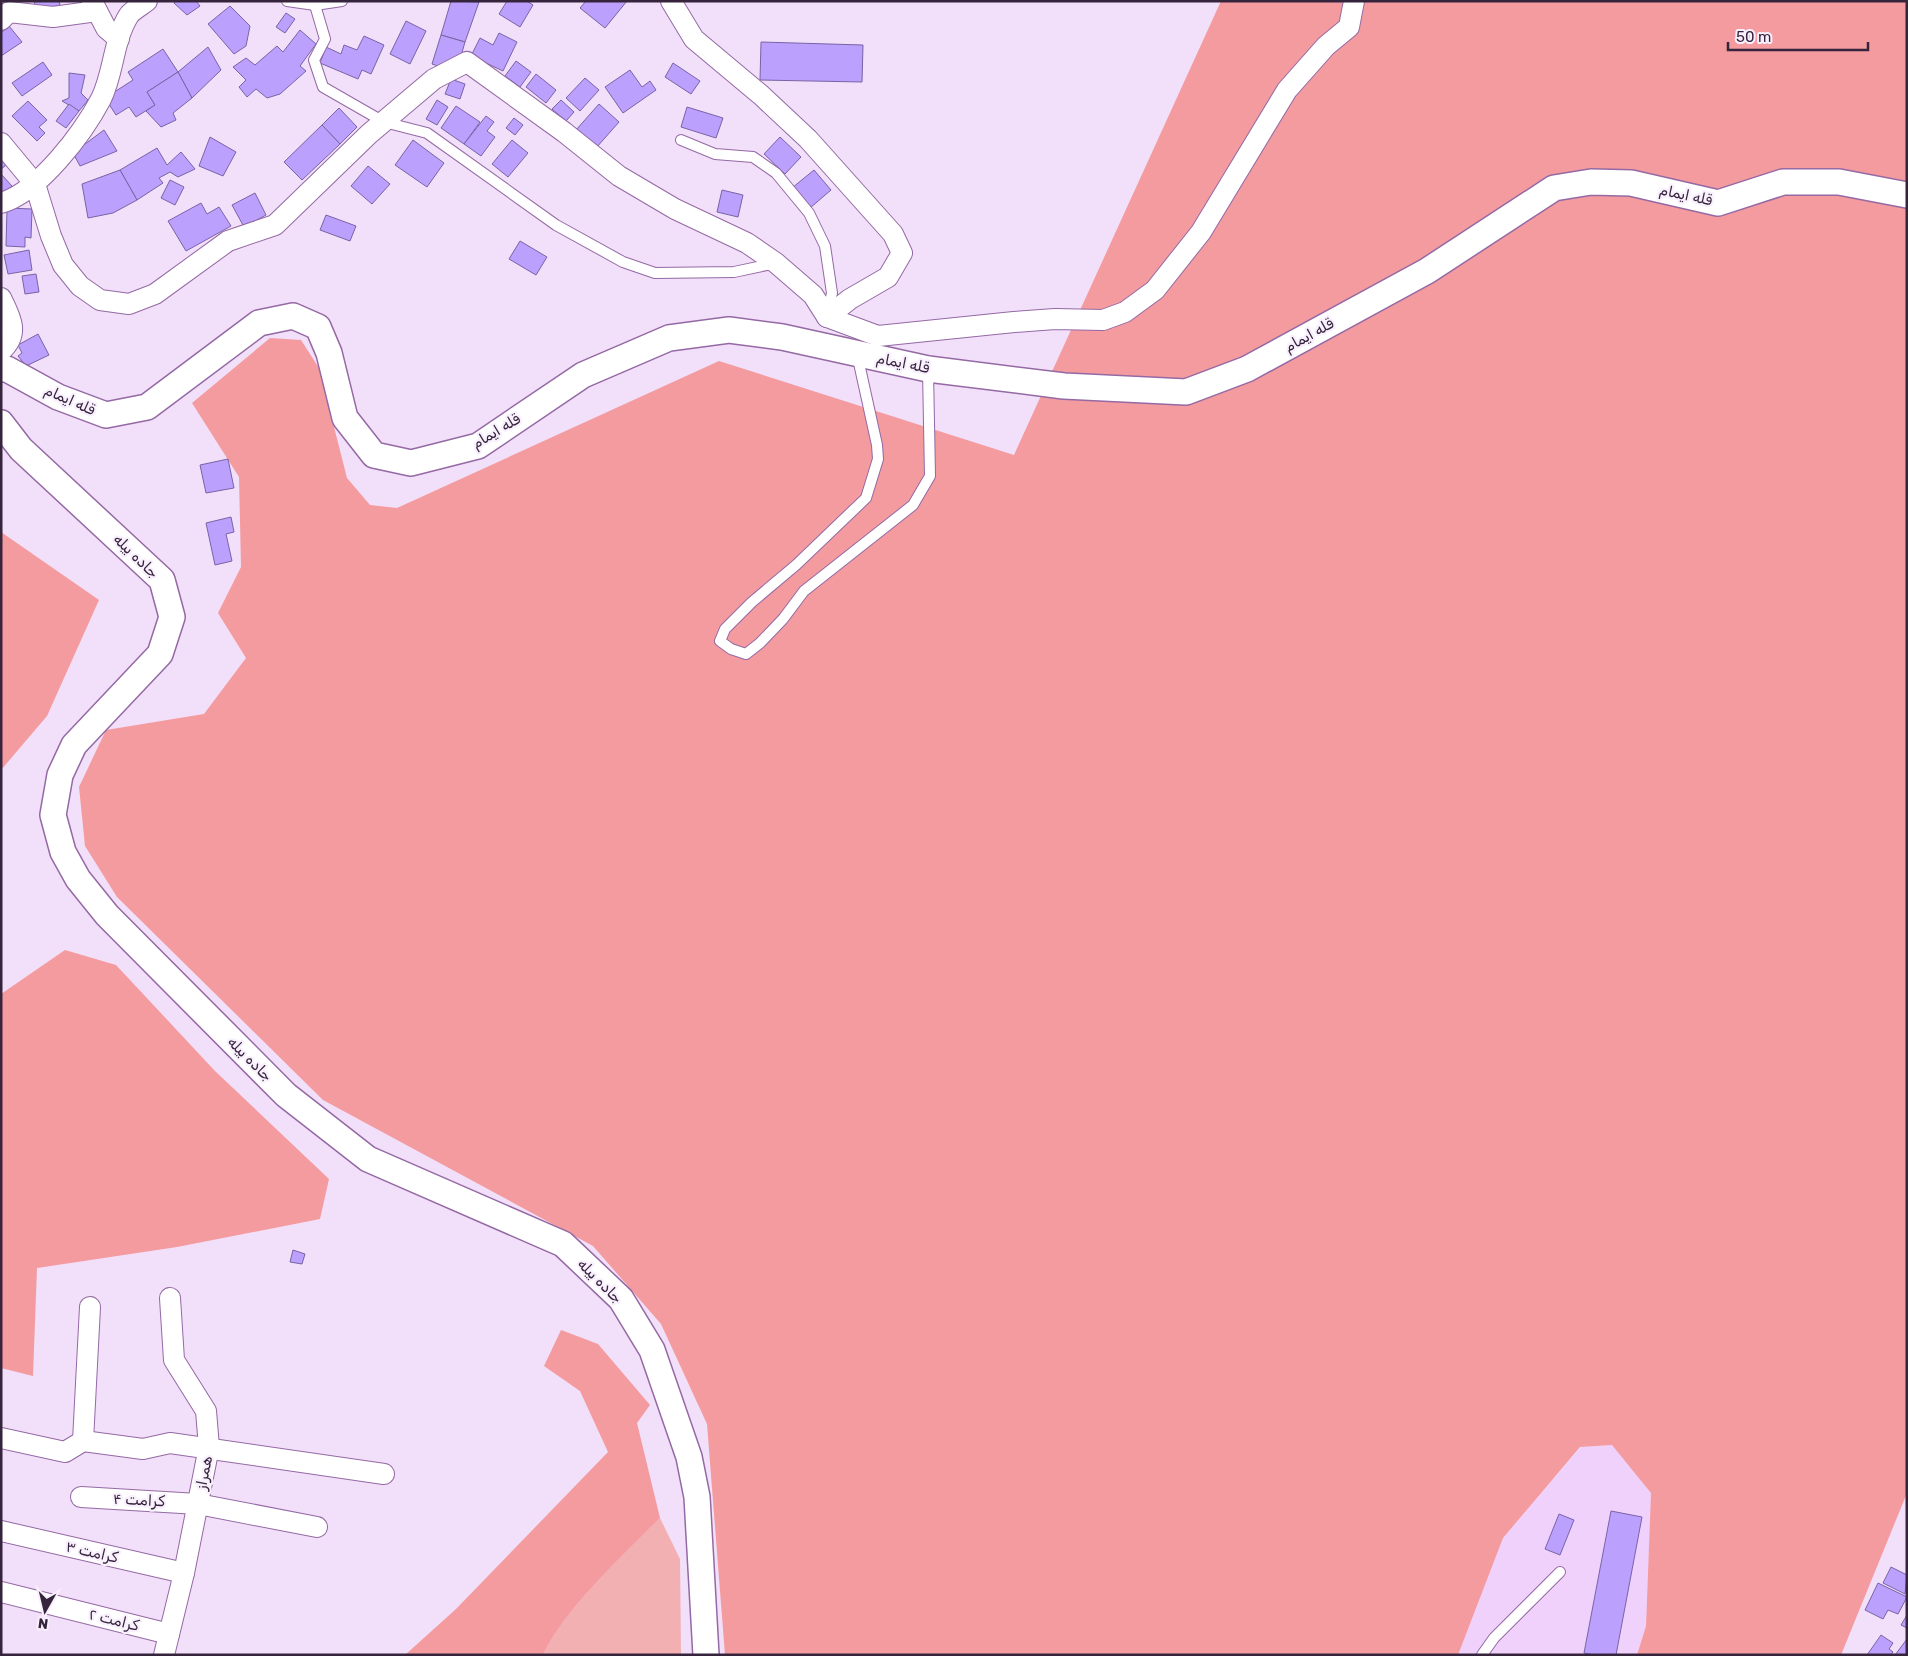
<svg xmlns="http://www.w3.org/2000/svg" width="1908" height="1656" viewBox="0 0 1908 1656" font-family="Rubik,'Noto Naskh Arabic',sans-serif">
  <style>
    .built { fill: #f0d1fc }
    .green { fill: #f2b0b2 }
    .forest { fill: #f49b9f }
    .building { fill: #bca0fe; stroke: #7864a5 }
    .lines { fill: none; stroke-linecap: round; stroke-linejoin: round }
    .service-casing { stroke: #9469a4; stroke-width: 12 }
    .minor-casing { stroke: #9469a4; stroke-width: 22 }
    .tertiary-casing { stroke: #9469a4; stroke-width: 28 }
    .service { stroke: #fff; stroke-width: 10 }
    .minor { stroke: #fff; stroke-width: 20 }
    .tertiary { stroke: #fff; stroke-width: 25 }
    .labels { text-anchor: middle; stroke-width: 4.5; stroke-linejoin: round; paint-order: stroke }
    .street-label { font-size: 15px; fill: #36243d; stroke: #f9f0fd }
  </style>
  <rect width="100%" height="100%" fill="#f2dff9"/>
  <polygon class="built" points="1613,1445 1651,1493 1646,1626 1637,1655 1458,1655 1503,1538 1581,1447"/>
  <path class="green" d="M660,1518L680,1559L681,1655H543C566,1607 623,1556 660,1518Z"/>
  <g class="forest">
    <polygon points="1221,1 1907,1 1907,1493 1841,1655 1637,1655 1646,1626 1651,1493 1612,1445 1580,1447 1503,1538 1458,1655 725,1655 707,1424 661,1324 593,1246 323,1100 117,897 85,846 79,787 106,730 204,714 246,658 218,613 241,567 239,477 192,403 270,338 301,340 319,368 347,478 370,505 397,508 719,361 1014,455"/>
    <polygon points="1,532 99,600 47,716 1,770"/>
    <polygon points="65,950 116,965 215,1071 329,1179 320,1219 177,1247 37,1268 33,1376 1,1368 1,994"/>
    <path d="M561,1330L598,1344L650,1405L637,1423L660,1518C623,1556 566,1607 543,1655H405L456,1609L608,1452L580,1391L544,1366Z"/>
  </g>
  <g class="building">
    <polygon points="34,1 59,1 60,5 37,12"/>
    <polygon points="175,1 196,1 200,6 187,15 174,3"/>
    <polygon points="451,1 479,2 465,42 441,35"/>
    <polygon points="507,1 527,1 533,5 520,27 499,14"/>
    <polygon points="586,1 627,1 605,28 580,8"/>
    <polygon points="230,6 250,26 246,46 234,54 208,24"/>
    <polygon points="286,13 295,19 285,33 276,27"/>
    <polygon points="406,21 426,31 410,64 390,54"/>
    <polygon points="9,26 22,42 1,56 1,33"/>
    <polygon points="300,30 316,44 300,66 306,71 280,94 267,98 256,89 247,97 239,87 246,80 233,67 246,58 255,65 277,46 283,52"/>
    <polygon points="499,33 517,42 503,71 471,56 480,38 493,45"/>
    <polygon points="441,35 465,42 459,63 447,69 432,64"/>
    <polygon points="364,36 384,45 371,74 362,70 358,79 320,63 326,47 341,54 344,45 357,50"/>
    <polygon points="761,42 863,45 862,82 760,80"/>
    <polygon points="208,47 221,70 192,98 178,72"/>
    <polygon points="163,49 178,72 147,92 155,105 136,117 129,107 116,115 105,98 133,80 128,72"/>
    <polygon points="516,61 531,72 520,87 505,76"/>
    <polygon points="43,62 52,75 22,96 12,83"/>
    <polygon points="673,63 700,81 691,94 665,77"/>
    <polygon points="630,70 642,87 650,81 656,90 623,113 605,87"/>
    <polygon points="178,72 192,98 173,113 176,120 161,127 146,111 155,105 147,92"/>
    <polygon points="69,73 85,75 81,93 88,100 79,111 62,101 69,98"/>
    <polygon points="536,74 556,90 546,103 526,87"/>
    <polygon points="585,78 599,90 580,111 566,98"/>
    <polygon points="451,79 465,84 460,99 445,94"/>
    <polygon points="437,100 448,107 437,125 426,119"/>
    <polygon points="561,100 574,112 566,121 552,109"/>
    <polygon points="28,101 47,120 39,127 45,133 37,141 12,116"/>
    <polygon points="69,104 79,111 66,128 56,121"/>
    <polygon points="599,104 619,122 596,148 576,130"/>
    <polygon points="456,106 480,122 464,144 441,128"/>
    <polygon points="687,107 723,118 716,138 681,127"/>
    <polygon points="339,108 357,127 340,144 322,125"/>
    <polygon points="486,116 494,122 487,131 495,137 481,156 464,144"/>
    <polygon points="514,118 523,125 515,135 506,128"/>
    <polygon points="322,125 340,144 302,180 284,162"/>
    <polygon points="104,130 117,151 80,166 73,153"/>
    <polygon points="210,137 236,152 223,176 199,166"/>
    <polygon points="780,137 801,157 785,174 764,154"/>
    <polygon points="413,140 444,163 427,187 395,165"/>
    <polygon points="512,140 528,153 508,177 492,164"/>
    <polygon points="157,148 167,165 181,152 195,169 178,177 170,172 159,178 163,183 137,200 120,170"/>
    <polygon points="1,154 9,163 1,169"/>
    <polygon points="368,166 390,184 372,204 351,186"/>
    <polygon points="120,170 137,200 113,213 88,218 82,184"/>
    <polygon points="814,170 831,190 810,208 792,188"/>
    <polygon points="1,174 12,186 1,197"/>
    <polygon points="170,180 184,187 175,205 161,198"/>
    <polygon points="722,190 743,195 738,217 717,212"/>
    <polygon points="255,193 266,215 244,227 232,205"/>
    <polygon points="201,203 207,214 219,207 231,226 186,251 168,221"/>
    <polygon points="7,208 32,209 31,238 25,237 25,247 6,246"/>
    <polygon points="326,215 356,226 350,241 320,230"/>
    <polygon points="520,241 547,257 536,275 509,259"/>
    <polygon points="29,250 32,270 8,274 4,255"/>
    <polygon points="36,274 39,292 25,294 22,276"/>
    <polygon points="38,334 49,355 26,366 18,356 22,353 18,345"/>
    <polygon points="228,459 234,488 206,493 200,465"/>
    <polygon points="231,517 234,532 226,534 232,561 215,565 206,523"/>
    <polygon points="293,1250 305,1254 302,1264 290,1262"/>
    <polygon points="1611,1511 1642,1517 1616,1655 1594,1655 1584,1653"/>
    <polygon points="1559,1514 1574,1520 1560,1555 1545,1549"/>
    <polygon points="1891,1567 1907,1575 1905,1594 1883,1583"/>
    <polygon points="1878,1583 1907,1597 1898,1614 1888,1610 1883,1619 1865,1610"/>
    <polygon points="1907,1615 1907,1628 1901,1625"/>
    <polygon points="1881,1635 1893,1643 1889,1649 1893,1652 1891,1655 1867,1655"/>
    <polygon points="1907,1639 1907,1655 1895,1655"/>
  </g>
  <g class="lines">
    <defs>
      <g id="service">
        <polyline points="287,1 315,5 342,1"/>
        <polyline points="319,1 315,5 325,39 314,60 323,87 384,122 427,133 556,225 623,262 655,273 734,272 776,263"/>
        <polyline points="681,140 715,154 753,157 776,173 809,213 825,246 832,293 827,315"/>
        <polyline points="857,354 877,445 878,459 866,498 796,565 752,602 725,629 720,641 731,649 746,654 760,643 783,619 804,591 913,505 930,476 928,370"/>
        <polyline points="1482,1655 1494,1638 1560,1572"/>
      </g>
      <g id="minor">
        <polyline points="92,1 106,28 119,39"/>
        <polyline points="671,1 694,39 761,95 808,139 893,234 902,253 888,277 850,299 827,317"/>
        <polyline points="1,20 9,12 53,17 97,11"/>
        <polyline points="1,143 35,184 51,236 63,265 80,286 100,300 129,304 155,294 228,241 275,225 369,134 434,79 467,62 564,132 619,176 675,209 747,243 776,263 813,295 827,317 878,336 1014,322 1055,319 1103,320 1125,312 1155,290 1201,232 1287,90 1326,46 1349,27 1354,1"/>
        <path d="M1,203C39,192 83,133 101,99C114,73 113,40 129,15C133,10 142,5 147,1"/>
        <path d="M1,298C11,318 20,334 1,351"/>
        <polyline points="1,1438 65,1452 83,1441 143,1449 170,1443 384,1474"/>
        <polyline points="83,1441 90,1307"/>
        <polyline points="81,1497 198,1504 317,1527"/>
        <polyline points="1,1531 184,1573"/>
        <polyline points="1,1592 169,1634"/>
        <polyline points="164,1655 184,1573 209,1447 206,1411 174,1360 170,1298"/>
      </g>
      <g id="tertiary">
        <polyline points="1,369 7,369 58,397 106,415 147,407 259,323 293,316 318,327 329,353 345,418 374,455 411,463 478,446 583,375 669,338 729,330 782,337 928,369 1064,386 1186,392 1247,369 1427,271 1554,188 1591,182 1631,183 1718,203 1783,182 1839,182 1907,195"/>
        <polyline points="1,423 21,449 162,580 172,617 160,654 74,745 60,775 53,815 63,852 78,879 107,915 286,1095 368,1159 563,1244 621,1299 652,1350 689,1457 697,1497 706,1655"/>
      </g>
    </defs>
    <use href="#service" class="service-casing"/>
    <use href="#minor" class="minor-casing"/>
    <use href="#tertiary" class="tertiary-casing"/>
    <use href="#service" class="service"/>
    <use href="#minor" class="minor"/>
    <use href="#tertiary" class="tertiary"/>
  </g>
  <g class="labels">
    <g class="street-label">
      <text transform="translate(1686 195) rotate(12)" y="5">قله ایمام</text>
      <text transform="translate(1309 335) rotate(-29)" y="5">قله ایمام</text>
      <text transform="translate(903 363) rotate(11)" y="5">قله ایمام</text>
      <text transform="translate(70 400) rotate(24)" y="5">قله ایمام</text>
      <text transform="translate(496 431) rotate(-31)" y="5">قله ایمام</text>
      <text transform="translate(136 556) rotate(44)" y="5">جاده بیله</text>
      <text transform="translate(250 1059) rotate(45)" y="5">جاده بیله</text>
      <text transform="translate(600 1281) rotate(45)" y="5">جاده بیله</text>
      <text transform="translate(204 1473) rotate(-79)" y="5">همراز</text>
      <text transform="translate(139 1500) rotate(3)" y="5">کرامت ۴</text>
      <text transform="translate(92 1552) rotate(13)" y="5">کرامت ۳</text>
      <text transform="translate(114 1620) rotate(14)" y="5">کرامت ۲</text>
    </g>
  </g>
  <rect width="1908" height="1656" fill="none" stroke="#36243d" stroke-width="5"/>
  <g transform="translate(45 1611) rotate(188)" stroke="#f9f0fd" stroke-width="4" paint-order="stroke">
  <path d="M0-4L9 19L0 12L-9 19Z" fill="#36243d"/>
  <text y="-8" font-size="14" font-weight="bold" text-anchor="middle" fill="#36243d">N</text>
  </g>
  <path d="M1728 42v8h140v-8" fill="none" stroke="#36243d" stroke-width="2.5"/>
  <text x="1736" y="42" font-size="15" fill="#36243d" stroke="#f9f0fd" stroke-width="4" paint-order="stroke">50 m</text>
</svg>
